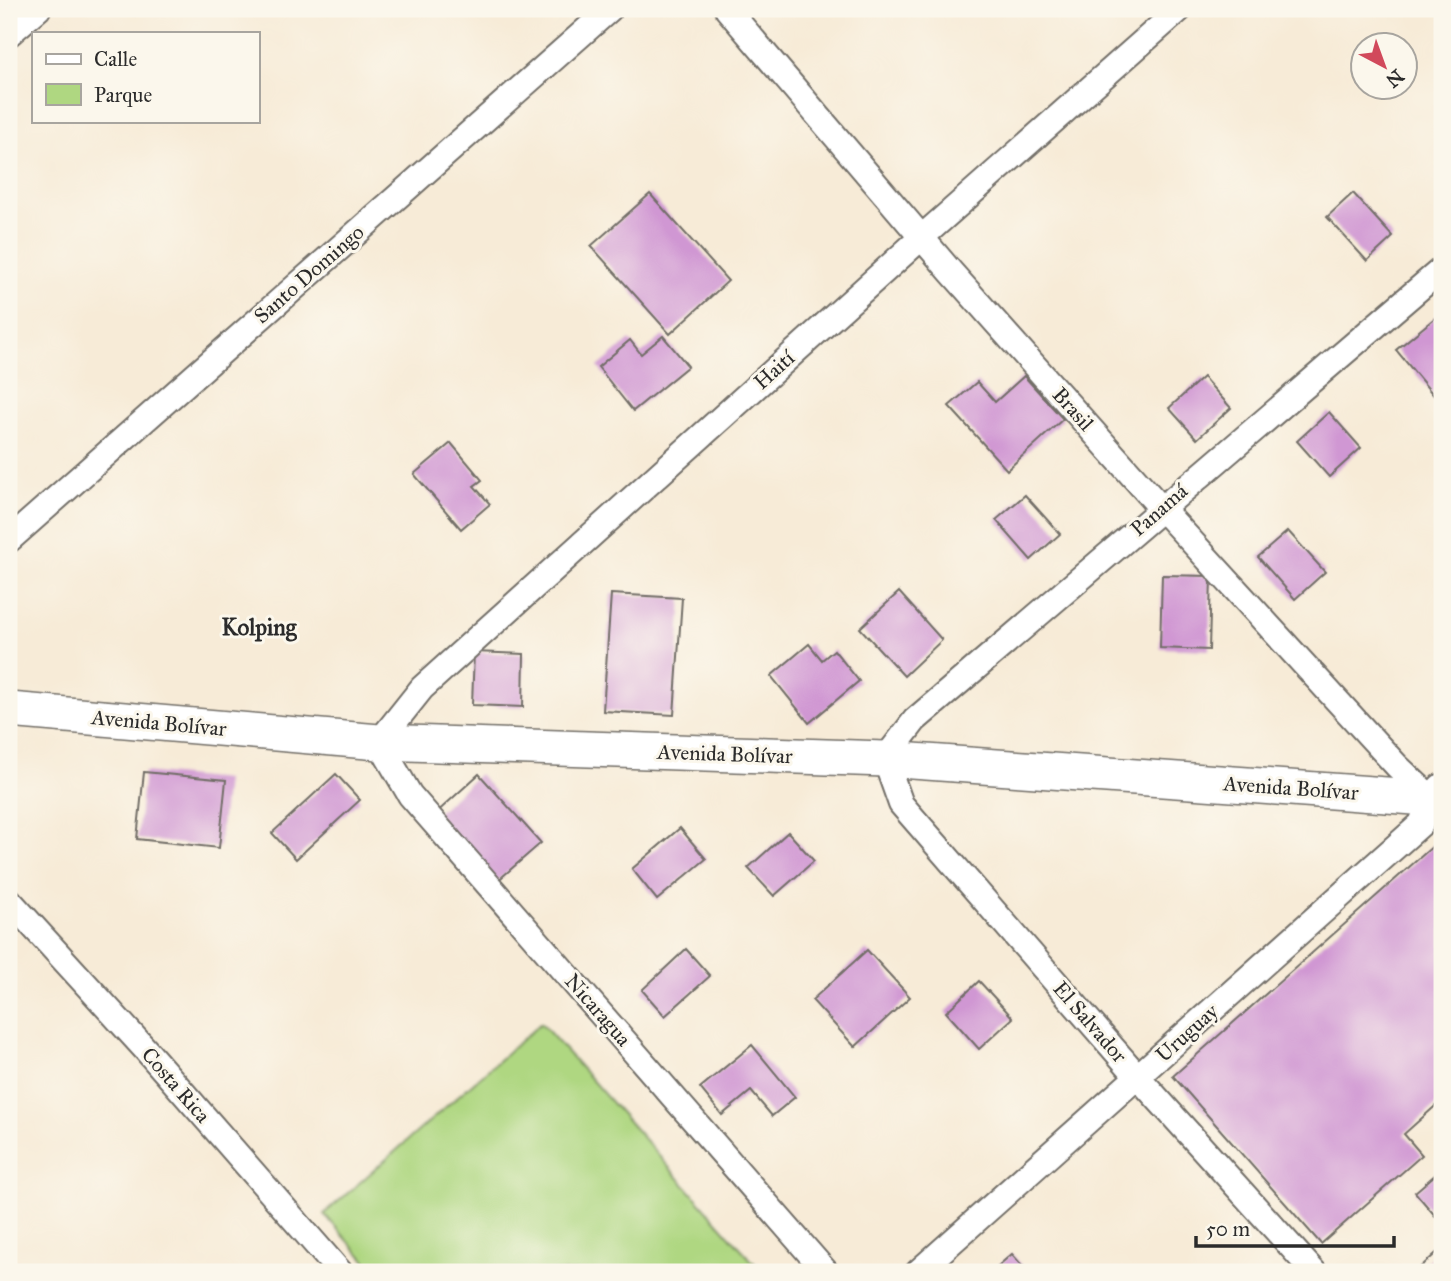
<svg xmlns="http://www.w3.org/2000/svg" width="1451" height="1281" viewBox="0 0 1451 1281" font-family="'IM FELL Great Primer',serif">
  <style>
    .green { fill: #afd781; stroke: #6d8156; stroke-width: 2 }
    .building { fill: #d097d3 }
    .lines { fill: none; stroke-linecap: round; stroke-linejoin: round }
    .minor-casing { stroke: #726e67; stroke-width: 28 }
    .secondary-casing { stroke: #726e67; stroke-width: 38 }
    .minor { stroke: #fff; stroke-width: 24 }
    .secondary { stroke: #fff; stroke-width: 35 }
    .labels { text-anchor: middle; stroke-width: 6; stroke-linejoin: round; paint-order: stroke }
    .street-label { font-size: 21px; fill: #2b2b2b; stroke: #fbf7ec }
    .neighbourhood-label { font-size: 23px; font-weight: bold; fill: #2b2b2b; stroke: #fbf7ec }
  </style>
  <rect width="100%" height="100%" fill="#fbf7ec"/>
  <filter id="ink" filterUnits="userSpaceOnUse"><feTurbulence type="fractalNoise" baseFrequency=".0143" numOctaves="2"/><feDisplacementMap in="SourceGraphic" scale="14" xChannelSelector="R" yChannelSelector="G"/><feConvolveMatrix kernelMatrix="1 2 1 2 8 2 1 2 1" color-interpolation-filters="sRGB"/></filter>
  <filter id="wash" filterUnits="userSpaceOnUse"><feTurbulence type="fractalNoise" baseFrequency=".00686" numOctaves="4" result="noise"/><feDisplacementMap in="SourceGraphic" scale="28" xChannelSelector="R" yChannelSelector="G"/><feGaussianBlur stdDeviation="1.57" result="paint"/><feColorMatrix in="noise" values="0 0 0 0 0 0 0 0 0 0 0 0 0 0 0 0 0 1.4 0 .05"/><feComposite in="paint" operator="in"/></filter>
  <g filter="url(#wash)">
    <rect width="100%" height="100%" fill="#f7ebd7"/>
    <polygon class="green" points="541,1023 762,1272 376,1272 324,1214"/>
    <g id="blocks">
      <g class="building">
        <polygon points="1353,193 1393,237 1367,261 1327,217"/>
        <polygon points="650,194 728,281 670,334 591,246"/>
        <polygon points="1442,312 1442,393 1436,398 1396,350"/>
        <polygon points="663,336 688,366 633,411 598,367 630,340 641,354"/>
        <polygon points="1024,376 1063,419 1007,470 949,406 977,382 995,402"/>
        <polygon points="1203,377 1231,408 1197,439 1169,408"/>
        <polygon points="1329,412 1361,448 1329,477 1297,441"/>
        <polygon points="451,443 482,480 474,486 490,504 461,529 414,474"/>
        <polygon points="1025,495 1060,534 1031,560 996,520"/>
        <polygon points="1288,531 1325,572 1295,599 1258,557"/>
        <polygon points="1162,575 1211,576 1209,650 1160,648"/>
        <polygon points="899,592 942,640 904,676 860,628"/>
        <polygon points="611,594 682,598 674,715 603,711"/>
        <polygon points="809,644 822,660 834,650 859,681 809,723 771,676"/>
        <polygon points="474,652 524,654 523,707 472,705"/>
        <polygon points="144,772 226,780 219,848 137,839"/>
        <polygon points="336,774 360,800 296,859 272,833"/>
        <polygon points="479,774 541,843 495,883 434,815"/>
        <polygon points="680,828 706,859 657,900 632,869"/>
        <polygon points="788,832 814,861 774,896 748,868"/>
        <polygon points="1442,838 1442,1100 1404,1134 1422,1155 1321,1244 1173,1076"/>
        <polygon points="686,949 710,976 665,1016 642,990"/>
        <polygon points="867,950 910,997 855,1047 812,1000"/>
        <polygon points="979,981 1013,1018 979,1049 946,1012"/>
        <polygon points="752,1045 795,1097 772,1116 751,1091 722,1115 700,1088"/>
        <polygon points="1435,1175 1442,1183 1442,1224 1415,1192"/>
        <polygon points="1442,1248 1442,1272 1415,1272"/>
        <polygon points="1012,1254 1028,1272 991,1272"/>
      </g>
    </g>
  </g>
  <g filter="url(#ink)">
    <use href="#blocks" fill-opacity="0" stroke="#726e67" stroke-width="2"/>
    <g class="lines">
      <defs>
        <g id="minor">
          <polyline points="727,9 951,272 1161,508 1397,766 1431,798"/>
          <polyline points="9,34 38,9"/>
          <polyline points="9,540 610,9"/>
          <polyline points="9,900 146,1050 340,1272"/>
          <polyline points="826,1272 410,795 379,742 422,688 922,237 1180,9"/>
          <polyline points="918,1272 1421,824 1431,798 1440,787"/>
          <polyline points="1314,1272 1138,1077 901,804 885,759 915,720 1442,269"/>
        </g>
        <polyline id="secondary" points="9,710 379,742 885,759 1442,799"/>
      </defs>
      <use href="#minor" class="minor-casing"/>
      <use href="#secondary" class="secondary-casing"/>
      <use href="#minor" class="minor"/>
      <use href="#secondary" class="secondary"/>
    </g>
  </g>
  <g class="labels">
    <g class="street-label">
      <text transform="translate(309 274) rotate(-41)" y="7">Santo Domingo</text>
      <text transform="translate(774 370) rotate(-42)" y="7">Haití</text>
      <text transform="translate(1073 409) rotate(48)" y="7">Brasil</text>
      <text transform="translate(1159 510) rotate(-41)" y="7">Panamá</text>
      <text transform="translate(159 723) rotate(5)" y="7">Avenida Bolívar</text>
      <text transform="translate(725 754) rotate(2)" y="7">Avenida Bolívar</text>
      <text transform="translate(1291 788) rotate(4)" y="7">Avenida Bolívar</text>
      <text transform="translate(598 1010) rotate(49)" y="7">Nicaragua</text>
      <text transform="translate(1090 1022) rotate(49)" y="7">El Salvador</text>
      <text transform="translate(1187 1033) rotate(-42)" y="7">Uruguay</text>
      <text transform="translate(176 1085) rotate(49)" y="7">Costa Rica</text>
    </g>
    <g class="neighbourhood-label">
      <text x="259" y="635">Kolping</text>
    </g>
  </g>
  <rect width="1451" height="1281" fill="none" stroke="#fbf7ec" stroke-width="35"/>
  <rect x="32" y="32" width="228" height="91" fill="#fbf7ec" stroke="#a8a59f" stroke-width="2"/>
  <rect x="46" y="54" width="35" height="10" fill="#ffffff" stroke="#a8a59f" stroke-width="2"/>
  <text x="94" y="66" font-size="21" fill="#2b2b2b">Calle</text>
  <rect x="46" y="84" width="35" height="21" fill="#afd781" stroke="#a8a59f" stroke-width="2"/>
  <text x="94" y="102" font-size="21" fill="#2b2b2b">Parque</text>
  <g transform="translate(1384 66) rotate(139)"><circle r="33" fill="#fbf7ec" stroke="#a8a59f" stroke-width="2"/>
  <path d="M0-5L12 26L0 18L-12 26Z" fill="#d1495b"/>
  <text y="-10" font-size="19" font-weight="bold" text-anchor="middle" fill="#2b2b2b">N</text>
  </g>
  <path d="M1196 1236v10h198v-10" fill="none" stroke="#2b2b2b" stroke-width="3.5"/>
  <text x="1206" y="1236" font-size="21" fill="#2b2b2b" stroke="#fbf7ec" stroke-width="5" paint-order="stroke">50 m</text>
</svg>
